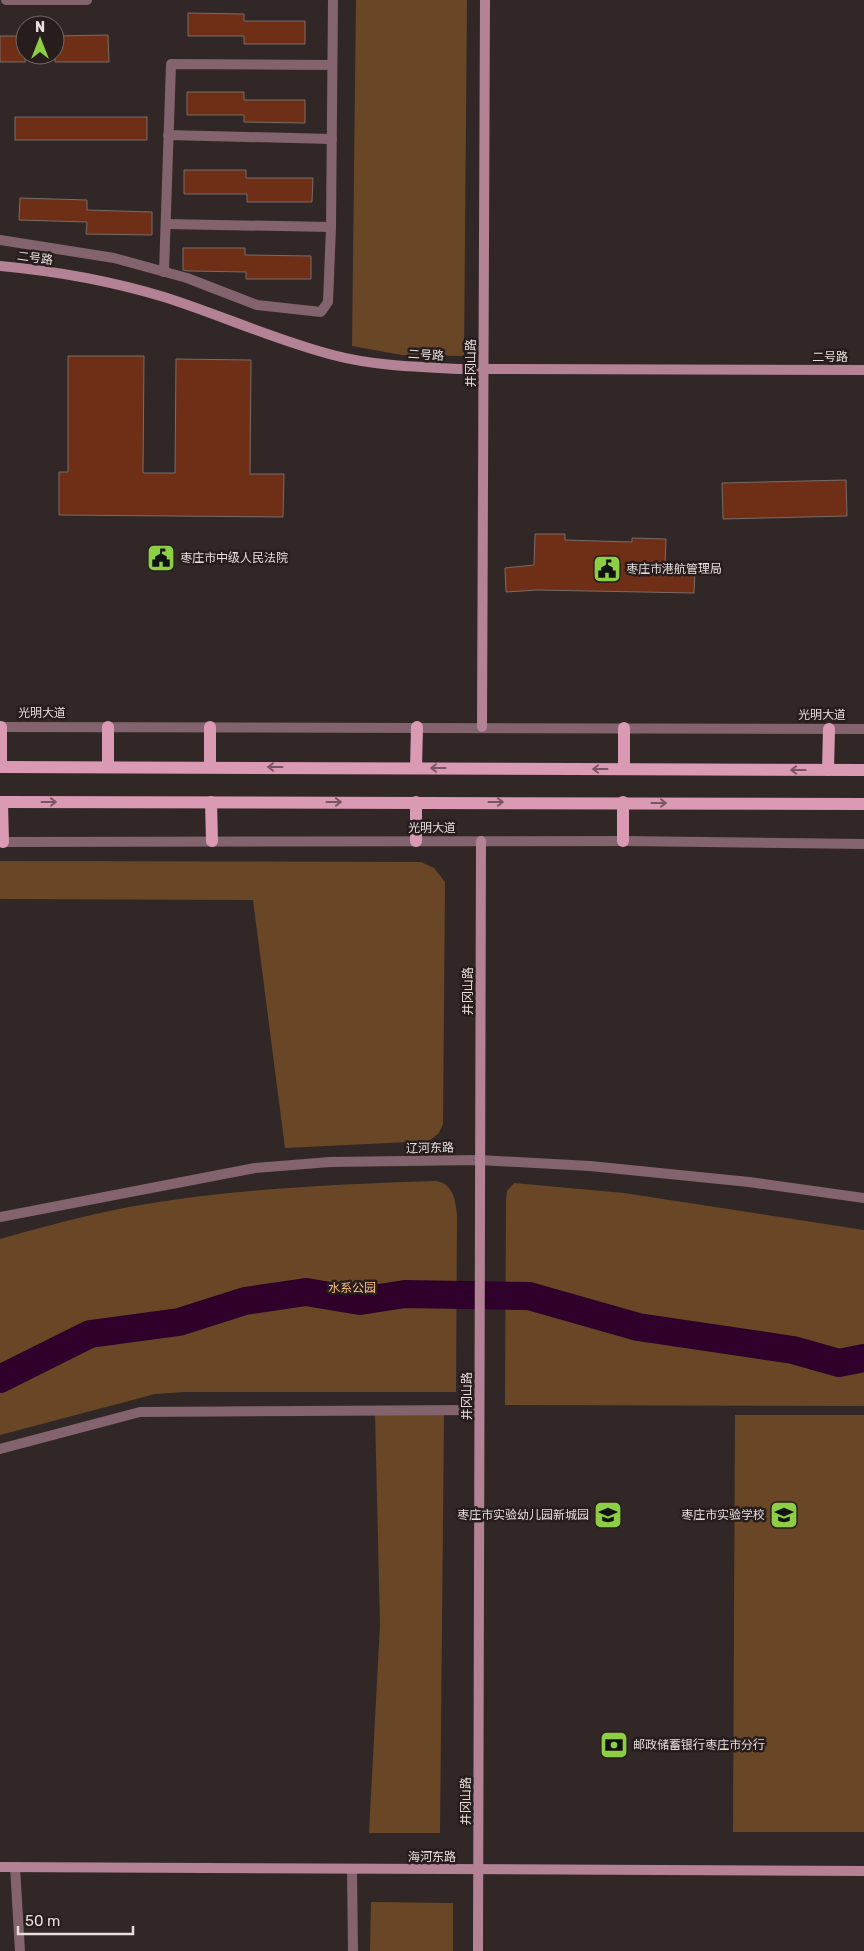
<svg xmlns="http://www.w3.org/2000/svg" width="864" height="1951" viewBox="0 0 864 1951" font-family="Rubik,'Noto Sans SC',sans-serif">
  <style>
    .green { fill: #694726 }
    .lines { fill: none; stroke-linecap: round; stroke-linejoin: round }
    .river { stroke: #2e002a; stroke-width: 28 }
    .building { fill: #6f2f17; stroke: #786c68 }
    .street { stroke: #82636e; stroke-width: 10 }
    .secondary { stroke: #b48295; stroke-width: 10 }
    .primary { stroke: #db9ab3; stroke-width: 12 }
    .oneway { stroke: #795560 }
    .labels { text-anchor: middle; stroke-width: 5; stroke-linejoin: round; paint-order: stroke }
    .street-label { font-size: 12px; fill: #e6dfde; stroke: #281d1d }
    .poi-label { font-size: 12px; fill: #e6dfde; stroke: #281d1d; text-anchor: start }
    .park-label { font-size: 12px; fill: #fdbf86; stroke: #281d1d }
  </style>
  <rect width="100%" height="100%" fill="#322727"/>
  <g class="green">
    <polygon points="356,0 467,0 464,356 402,355 352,346"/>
    <polygon points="0,861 421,862 434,868 445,882 443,1124 439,1133 429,1141 285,1148 253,900 0,899"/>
    <path d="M436,1181C453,1184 455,1198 457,1214L456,1392H185L155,1394L0,1435V1239C43,1227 86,1215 129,1207C230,1189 334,1184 436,1181Z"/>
    <polygon points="514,1183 624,1193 864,1230 864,1406 505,1405 506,1200 507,1191"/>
    <polygon points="375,1413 444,1414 440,1833 369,1833 380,1625"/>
    <polygon points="735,1415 864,1415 864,1832 733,1832"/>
    <polygon points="371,1902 453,1903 453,1951 370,1951"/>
  </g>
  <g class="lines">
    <polyline class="river" points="0,1379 90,1334 179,1322 245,1301 306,1292 360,1301 405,1294 529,1296 638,1327 793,1350 839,1363 864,1358"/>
  </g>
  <g class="building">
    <polygon points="188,13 244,14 244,21 305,21 305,44 244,44 244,36 188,36"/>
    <polygon points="108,35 109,62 55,62 55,36"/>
    <rect x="0" y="36" width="25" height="26"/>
    <polygon points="187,92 244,92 244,100 305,100 305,123 244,122 244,115 187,115"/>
    <rect x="15" y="117" width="132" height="23"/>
    <polygon points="184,170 246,170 246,178 313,178 312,202 247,202 247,194 184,194"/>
    <polygon points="20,198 87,200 87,210 152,212 152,235 86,234 87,222 19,220"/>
    <polygon points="183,248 245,248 245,255 311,256 311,279 246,279 246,272 189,271 183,270"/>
    <polygon points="68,356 144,356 143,473 175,473 176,359 251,360 250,474 284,474 283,517 59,515 59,472 68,472"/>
    <polygon points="846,480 847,516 723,519 722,483"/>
    <polygon points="535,534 565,534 565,540 632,542 632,538 666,539 665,566 695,569 694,593 538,590 506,592 505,568 534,565"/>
  </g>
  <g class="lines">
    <g class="street">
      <polyline points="6,0 87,0"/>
      <polyline points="168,135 332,139"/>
      <polyline points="166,224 331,227"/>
      <polyline points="0,240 114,258 187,278 257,305 321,312 328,302 331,227 333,0"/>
      <polyline points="164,272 171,64 332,65"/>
      <polyline points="0,727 864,729"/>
      <polyline points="0,842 623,841 864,844"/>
      <polyline points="0,1217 255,1168 330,1162 480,1160 590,1166 749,1182 864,1198"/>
      <polyline points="0,1449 140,1412 479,1410"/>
      <polyline points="15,1867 20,1951"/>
      <polyline points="352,1869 353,1951"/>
    </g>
    <g class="secondary">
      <path d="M0,266C55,271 111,281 164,297C221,315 275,340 333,355C374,366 419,367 461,369L864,370"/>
      <polyline points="482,727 485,0"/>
      <polyline points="0,1867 864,1871"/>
      <polyline points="478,1951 481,841"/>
    </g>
    <g class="primary">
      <polyline points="1,727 1,767"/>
      <polyline points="108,727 108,767"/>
      <polyline points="210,727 210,767"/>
      <polyline points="624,728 624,769"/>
      <polyline points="0,767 864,770"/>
      <polyline points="416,768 417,727"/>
      <polyline points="828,770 829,729"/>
      <polyline points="0,802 864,804"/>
      <polyline points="2,802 3,842"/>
      <polyline points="211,802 212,841"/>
      <polyline points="623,802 623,841"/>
      <polyline points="416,841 416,802"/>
    </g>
  </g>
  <defs><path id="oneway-shaft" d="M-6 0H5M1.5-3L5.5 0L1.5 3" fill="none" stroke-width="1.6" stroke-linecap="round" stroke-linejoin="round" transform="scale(1.25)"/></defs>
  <g class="oneway">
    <use href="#oneway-shaft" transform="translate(275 767) rotate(-180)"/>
    <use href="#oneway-shaft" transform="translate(438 768) rotate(-180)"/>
    <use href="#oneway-shaft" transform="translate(600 769) rotate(-180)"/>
    <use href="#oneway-shaft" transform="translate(798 770) rotate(-180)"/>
    <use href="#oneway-shaft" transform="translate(49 802)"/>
    <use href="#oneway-shaft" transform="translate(334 802)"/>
    <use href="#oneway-shaft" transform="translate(496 802)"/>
    <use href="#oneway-shaft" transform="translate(659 803)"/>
  </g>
  <defs>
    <symbol id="civic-square" viewBox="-11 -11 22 22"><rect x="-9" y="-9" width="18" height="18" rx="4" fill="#8dce44" stroke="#281d1d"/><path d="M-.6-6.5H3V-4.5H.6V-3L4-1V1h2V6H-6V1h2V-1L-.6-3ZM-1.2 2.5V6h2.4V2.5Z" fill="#111"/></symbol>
    <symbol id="school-square" viewBox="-11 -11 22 22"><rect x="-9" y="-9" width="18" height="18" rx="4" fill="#8dce44" stroke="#281d1d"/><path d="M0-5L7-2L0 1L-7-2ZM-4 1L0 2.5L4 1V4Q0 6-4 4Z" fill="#111"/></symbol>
    <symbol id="bank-square" viewBox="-11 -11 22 22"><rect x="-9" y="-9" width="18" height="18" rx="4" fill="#8dce44" stroke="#281d1d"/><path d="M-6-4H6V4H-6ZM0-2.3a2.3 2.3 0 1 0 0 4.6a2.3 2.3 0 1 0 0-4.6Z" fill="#111"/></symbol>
  </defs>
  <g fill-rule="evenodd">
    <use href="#civic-square" x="145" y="542" width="32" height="32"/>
    <use href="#civic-square" x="591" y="553" width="32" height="32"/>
    <use href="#school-square" x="592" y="1499" width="32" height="32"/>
    <use href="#school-square" x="768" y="1499" width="32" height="32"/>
    <use href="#bank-square" x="598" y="1729" width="32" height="32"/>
  </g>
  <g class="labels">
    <g class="street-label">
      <text transform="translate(35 258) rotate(7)" y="4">二号路</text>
      <text transform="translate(426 355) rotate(3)" y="4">二号路</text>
      <text x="830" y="361">二号路</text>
      <text transform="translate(471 363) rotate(-90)" y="4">井冈山路</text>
      <text x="42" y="717">光明大道</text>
      <text x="822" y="719">光明大道</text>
      <text x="432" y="832">光明大道</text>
      <text transform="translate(468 991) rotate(-90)" y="4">井冈山路</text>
      <text transform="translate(430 1148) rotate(-1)" y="4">辽河东路</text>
      <text transform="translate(467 1396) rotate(-90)" y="4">井冈山路</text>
      <text transform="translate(466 1801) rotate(-90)" y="4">井冈山路</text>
      <text x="432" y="1861">海河东路</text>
    </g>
    <g class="poi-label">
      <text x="180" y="562">枣庄市中级人民法院</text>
      <text x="626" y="573">枣庄市港航管理局</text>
      <text x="589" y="1519" text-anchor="end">枣庄市实验幼儿园新城园</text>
      <text x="765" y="1519" text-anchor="end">枣庄市实验学校</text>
      <text x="633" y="1749">邮政储蓄银行枣庄市分行</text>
    </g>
    <g class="park-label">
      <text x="352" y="1292">水系公园</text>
    </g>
  </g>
  <g transform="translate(40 40)"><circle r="24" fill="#281d1d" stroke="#746b6a"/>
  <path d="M0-4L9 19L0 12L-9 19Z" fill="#8dce44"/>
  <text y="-8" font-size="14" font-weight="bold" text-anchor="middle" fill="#e6dfde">N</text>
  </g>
  <path d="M18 1926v8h115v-8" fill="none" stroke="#e6dfde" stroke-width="2.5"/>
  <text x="25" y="1926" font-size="15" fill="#e6dfde" stroke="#281d1d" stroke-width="4" paint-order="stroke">50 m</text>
</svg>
